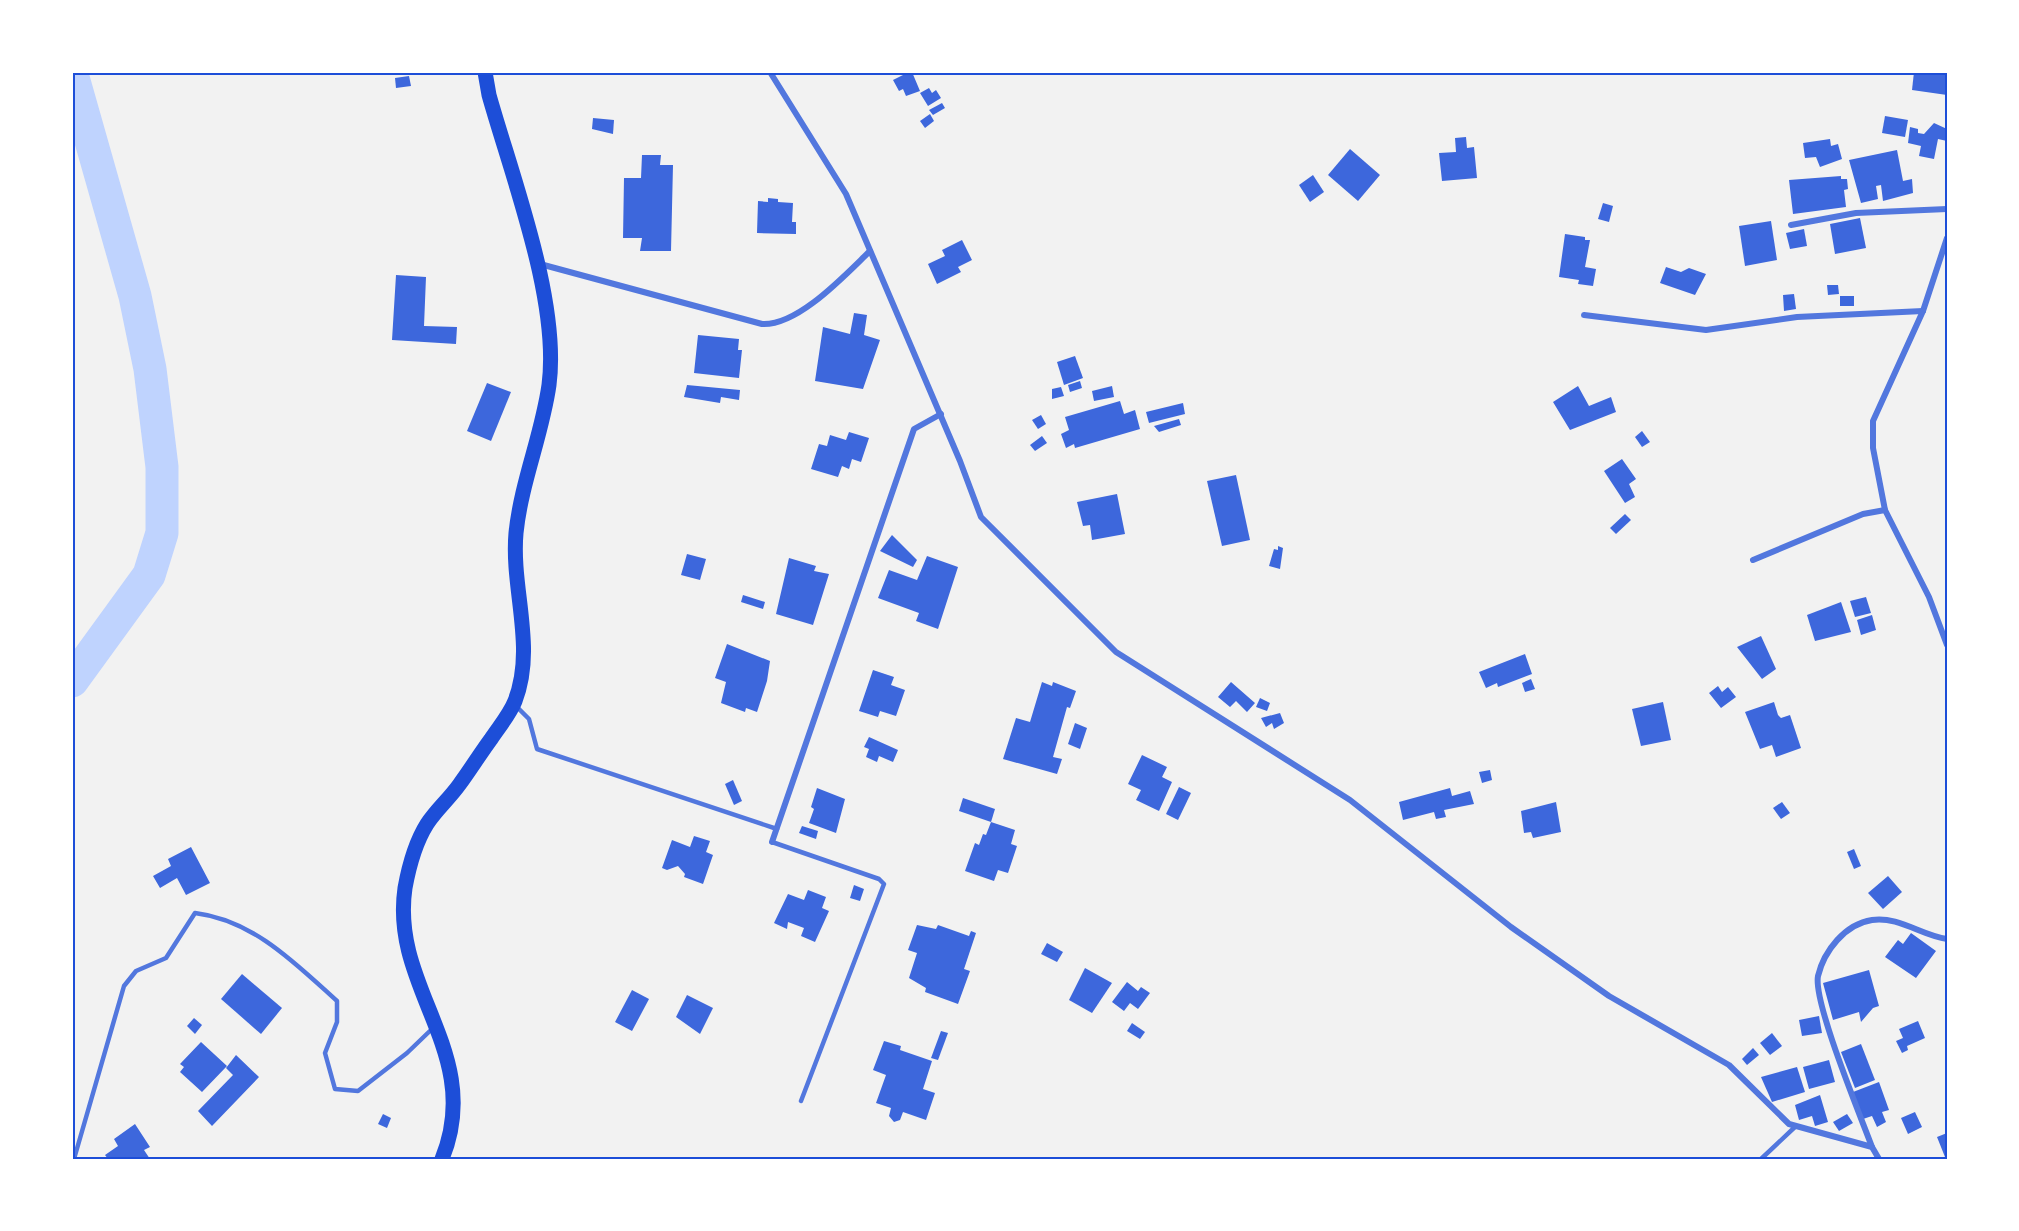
<svg xmlns="http://www.w3.org/2000/svg" width="2019" height="1231" viewBox="0 0 2019 1231" font-family="Lora,serif">
  <style>
    .lines { fill: none; stroke-linecap: round; stroke-linejoin: round }
    .river { stroke: #bfd3fe; stroke-width: 33 }
    .building { fill: #3d67dc }
    .service { stroke: #5277de; stroke-width: 4.5 }
    .minor { stroke: #5277de; stroke-width: 6 }
    .primary { stroke: #1d4ed8; stroke-width: 15 }
    .neatline { fill: none; stroke: #1d4ed8; stroke-width: 2 }
  </style>
  <rect width="100%" height="100%" fill="#f2f2f2"/>
  <g class="lines">
    <polyline class="river" points="72,74 135,296 150,369 162,467 162,533 149,575 72,681"/>
  </g>
  <g class="building">
    <polygon points="909,72 912,72 920,91 906,96 903,89 899,91 893,80"/>
    <polygon points="1914,72 1947,72 1947,95 1912,90"/>
    <polygon points="409,76 411,86 396,88 395,78"/>
    <polygon points="929,88 932,93 936,90 941,98 928,106 920,93"/>
    <polygon points="942,103 945,108 933,115 929,110"/>
    <polygon points="930,114 934,121 925,128 920,121"/>
    <polygon points="1885,116 1908,120 1905,137 1882,133"/>
    <polygon points="593,118 614,120 613,134 592,129"/>
    <polygon points="1934,123 1947,129 1947,141 1938,139 1934,159 1919,156 1921,146 1908,143 1910,127 1918,129 1918,133 1924,134"/>
    <polygon points="1466,137 1467,148 1474,147 1477,178 1442,181 1439,153 1456,152 1455,138"/>
    <polygon points="1830,139 1831,146 1838,144 1842,159 1820,167 1816,157 1805,158 1803,143"/>
    <polygon points="1350,149 1380,175 1358,201 1328,175"/>
    <polygon points="1897,150 1903,181 1912,179 1913,193 1883,201 1881,185 1876,186 1878,199 1861,203 1849,160"/>
    <polygon points="642,155 661,155 660,165 673,165 671,251 640,251 642,238 623,238 624,178 641,178"/>
    <polygon points="1313,175 1324,192 1310,202 1299,185"/>
    <polygon points="1841,176 1841,179 1847,179 1848,189 1844,190 1846,207 1793,214 1789,180"/>
    <polygon points="768,198 778,199 778,202 793,203 792,222 796,222 796,234 757,233 758,201 768,202"/>
    <polygon points="1603,203 1613,206 1609,222 1598,219"/>
    <polygon points="1860,218 1866,248 1835,254 1830,224"/>
    <polygon points="1771,221 1777,260 1745,266 1739,226"/>
    <polygon points="1804,229 1807,246 1790,249 1786,233"/>
    <polygon points="1565,234 1585,237 1585,240 1590,240 1585,267 1596,269 1593,286 1578,284 1579,280 1559,277"/>
    <polygon points="962,240 972,260 958,267 961,272 937,284 928,264 945,256 942,250"/>
    <polygon points="1666,267 1681,272 1689,268 1706,274 1695,295 1660,283"/>
    <polygon points="396,275 426,277 424,326 457,327 456,344 392,340"/>
    <polygon points="1827,285 1838,285 1839,294 1828,295"/>
    <polygon points="1794,294 1796,309 1784,311 1783,295"/>
    <rect x="1840" y="296" width="14" height="10"/>
    <polygon points="854,313 867,315 864,335 880,340 863,389 815,381 823,327 850,334"/>
    <polygon points="698,335 739,339 738,350 742,350 739,378 694,373"/>
    <polygon points="1075,356 1083,378 1064,385 1057,362"/>
    <polygon points="1080,381 1082,388 1070,392 1068,385"/>
    <polygon points="487,383 511,392 491,441 467,431"/>
    <polygon points="687,385 740,390 739,400 721,397 720,403 684,397"/>
    <polygon points="1112,386 1114,397 1094,401 1092,391"/>
    <polygon points="1578,386 1589,406 1611,397 1616,412 1570,430 1553,402"/>
    <polygon points="1061,387 1064,396 1052,399 1052,389"/>
    <polygon points="1120,401 1124,414 1135,410 1140,429 1075,448 1074,444 1066,448 1061,434 1069,430 1065,417"/>
    <polygon points="1183,403 1185,414 1149,423 1146,412"/>
    <polygon points="1041,415 1046,424 1038,429 1032,420"/>
    <polygon points="1179,419 1181,425 1159,432 1154,426"/>
    <polygon points="1642,431 1650,442 1642,447 1635,437"/>
    <polygon points="849,432 869,438 861,462 852,459 849,469 842,466 838,477 811,469 819,444 827,446 830,435 846,440"/>
    <polygon points="1042,436 1047,443 1035,451 1030,445"/>
    <polygon points="1622,459 1636,479 1629,484 1635,497 1625,503 1604,471"/>
    <polygon points="1236,475 1250,540 1222,546 1207,481"/>
    <polygon points="1117,494 1125,534 1092,540 1090,525 1083,526 1077,502"/>
    <polygon points="1625,514 1631,520 1616,534 1610,528"/>
    <polygon points="892,535 917,560 913,567 880,551"/>
    <polygon points="1278,546 1283,548 1280,569 1269,566 1274,549 1278,550"/>
    <polygon points="687,554 706,559 700,580 681,575"/>
    <polygon points="927,556 958,567 938,629 916,621 919,613 878,598 889,570 917,580"/>
    <polygon points="789,558 816,566 814,571 829,574 813,625 776,614"/>
    <polygon points="743,595 765,602 763,609 741,602"/>
    <polygon points="1866,597 1871,613 1855,617 1850,601"/>
    <polygon points="1841,602 1851,632 1815,641 1807,615"/>
    <polygon points="1872,615 1876,630 1861,635 1857,620"/>
    <polygon points="1761,636 1776,669 1762,679 1737,647"/>
    <polygon points="727,644 770,661 767,681 757,712 746,708 745,712 721,703 726,682 715,678"/>
    <polygon points="1525,654 1532,674 1498,687 1497,683 1486,688 1479,672"/>
    <polygon points="873,670 894,677 891,685 905,690 896,716 880,711 878,717 859,711"/>
    <polygon points="1531,679 1535,689 1525,692 1522,683"/>
    <polygon points="1042,682 1052,686 1053,682 1076,691 1070,708 1067,707 1053,757 1062,759 1057,774 1003,759 1016,718 1030,722"/>
    <polygon points="1231,682 1255,703 1247,712 1236,701 1230,707 1218,697"/>
    <polygon points="1718,686 1722,692 1728,687 1736,697 1721,708 1709,693"/>
    <polygon points="1260,698 1270,703 1267,711 1256,707"/>
    <polygon points="1663,702 1671,740 1641,746 1632,709"/>
    <polygon points="1774,702 1778,715 1781,718 1790,715 1801,748 1776,757 1772,745 1760,749 1745,712"/>
    <polygon points="1280,713 1284,723 1274,729 1272,723 1266,727 1261,718"/>
    <polygon points="1075,723 1087,728 1080,749 1068,744"/>
    <polygon points="869,737 898,750 893,762 879,756 877,762 866,757 869,749 864,747"/>
    <polygon points="1142,755 1167,767 1162,777 1172,782 1159,811 1136,800 1141,790 1128,784"/>
    <polygon points="1490,770 1492,780 1482,783 1479,772"/>
    <polygon points="733,780 742,801 734,805 725,784"/>
    <polygon points="1179,787 1191,793 1178,820 1166,814"/>
    <polygon points="817,788 845,799 836,833 809,823 814,809 811,807"/>
    <polygon points="1450,788 1452,796 1470,791 1474,804 1444,810 1446,817 1436,819 1434,812 1403,820 1399,802"/>
    <polygon points="963,798 995,809 991,822 959,811"/>
    <polygon points="1556,802 1561,832 1533,838 1531,832 1524,833 1521,811"/>
    <polygon points="1782,802 1790,813 1781,819 1773,808"/>
    <polygon points="991,822 1015,830 1011,844 1017,846 1008,873 998,870 994,881 965,871 975,843 979,845 983,834 986,835"/>
    <polygon points="802,826 818,831 816,839 799,833"/>
    <polygon points="694,836 710,841 706,852 713,855 703,884 684,877 685,874 678,866 667,870 662,868 672,840 690,847"/>
    <polygon points="191,847 210,883 186,895 177,878 160,888 153,876 171,866 168,859"/>
    <polygon points="1854,849 1861,866 1854,869 1847,852"/>
    <polygon points="1888,876 1902,892 1883,909 1868,893"/>
    <polygon points="854,885 864,889 860,901 850,898"/>
    <polygon points="808,890 826,897 822,908 829,911 815,942 801,936 804,928 788,922 787,929 774,923 788,894 804,900"/>
    <polygon points="917,925 936,929 938,925 969,936 971,931 976,933 964,969 970,971 958,1004 925,992 926,988 909,978 917,953 908,950"/>
    <polygon points="1911,933 1936,951 1916,978 1885,957 1898,940 1903,944"/>
    <polygon points="1047,943 1063,952 1057,962 1041,954"/>
    <polygon points="1085,968 1112,983 1092,1013 1069,1000"/>
    <polygon points="1869,970 1879,1006 1873,1008 1861,1022 1859,1012 1833,1020 1823,983"/>
    <polygon points="242,974 282,1008 261,1034 221,999"/>
    <polygon points="1127,982 1138,991 1141,987 1150,993 1138,1009 1130,1003 1124,1011 1112,1002"/>
    <polygon points="632,990 649,999 632,1031 615,1022"/>
    <polygon points="687,995 713,1008 700,1034 676,1017"/>
    <polygon points="1819,1016 1822,1033 1802,1036 1799,1020"/>
    <polygon points="194,1018 202,1025 195,1034 187,1026"/>
    <polygon points="1918,1021 1925,1038 1907,1046 1908,1050 1902,1053 1896,1041 1903,1038 1899,1029"/>
    <polygon points="1132,1023 1145,1032 1140,1039 1127,1031"/>
    <polygon points="941,1031 948,1033 938,1060 931,1058"/>
    <polygon points="1772,1033 1782,1046 1770,1055 1760,1043"/>
    <polygon points="884,1041 901,1046 900,1050 932,1061 923,1089 935,1093 926,1120 903,1112 900,1120 894,1122 889,1116 891,1108 876,1103 886,1075 873,1070"/>
    <polygon points="201,1042 227,1066 202,1092 180,1072 184,1067 180,1064"/>
    <polygon points="1861,1044 1875,1080 1855,1088 1841,1052"/>
    <polygon points="1753,1048 1759,1055 1747,1065 1742,1059"/>
    <polygon points="236,1055 259,1077 212,1126 198,1111 233,1075 226,1068"/>
    <polygon points="1829,1060 1835,1082 1809,1089 1803,1067"/>
    <polygon points="1797,1067 1805,1092 1772,1102 1761,1077"/>
    <polygon points="1879,1082 1889,1110 1882,1112 1886,1122 1877,1127 1872,1116 1863,1119 1853,1092"/>
    <polygon points="1820,1095 1828,1122 1815,1126 1812,1116 1799,1120 1795,1105"/>
    <polygon points="1915,1112 1922,1127 1908,1134 1901,1118"/>
    <polygon points="383,1114 391,1118 387,1128 378,1124"/>
    <polygon points="1847,1114 1853,1123 1839,1131 1833,1122"/>
    <polygon points="135,1124 150,1147 144,1150 150,1159 108,1159 105,1155 118,1146 114,1139"/>
    <polygon points="1947,1133 1947,1156 1945,1157 1937,1137"/>
  </g>
  <g class="lines">
    <g class="service">
      <polyline points="516,706 529,719 537,749 777,829"/>
      <polyline points="772,842 879,879 884,884 801,1101"/>
      <path d="M74,1159L124,986L136,971L166,958L195,913C253,920 295,963 337,1001V1022L325,1053L335,1089L358,1091L407,1053L433,1028"/>
      <polyline points="1761,1159 1796,1126"/>
    </g>
    <g class="minor">
      <polyline points="770,72 846,194 960,461 981,517 1116,652 1350,800 1511,927 1609,996 1729,1065 1789,1124 1872,1147 1879,1159"/>
      <polyline points="1791,225 1856,213 1947,209"/>
      <polyline points="1947,238 1923,311 1873,421 1873,448 1885,510 1929,597 1947,645"/>
      <path d="M540,264L762,324C798,326 845,275 870,251"/>
      <polyline points="1584,315 1706,330 1797,317 1923,311"/>
      <polyline points="1753,560 1863,514 1885,510"/>
      <polyline points="772,842 914,429 941,414"/>
      <path d="M1872,1147C1861,1117 1813,1002 1818,976C1824,951 1845,924 1872,920C1899,916 1922,936 1947,939"/>
    </g>
    <path class="primary" d="M442,1159C485,1053 390,989 405,888C409,866 415,843 427,824C436,810 449,799 459,785C470,770 480,754 491,739C499,727 510,714 515,701C536,647 511,589 516,533C521,483 542,435 549,385C560,301 512,177 489,95L485,72"/>
  </g>
  <rect width="2019" height="1231" fill="none" stroke="#ffffff" stroke-width="147"/>
  <rect x="74" y="74" width="1872" height="1084" class="neatline"/>
</svg>
